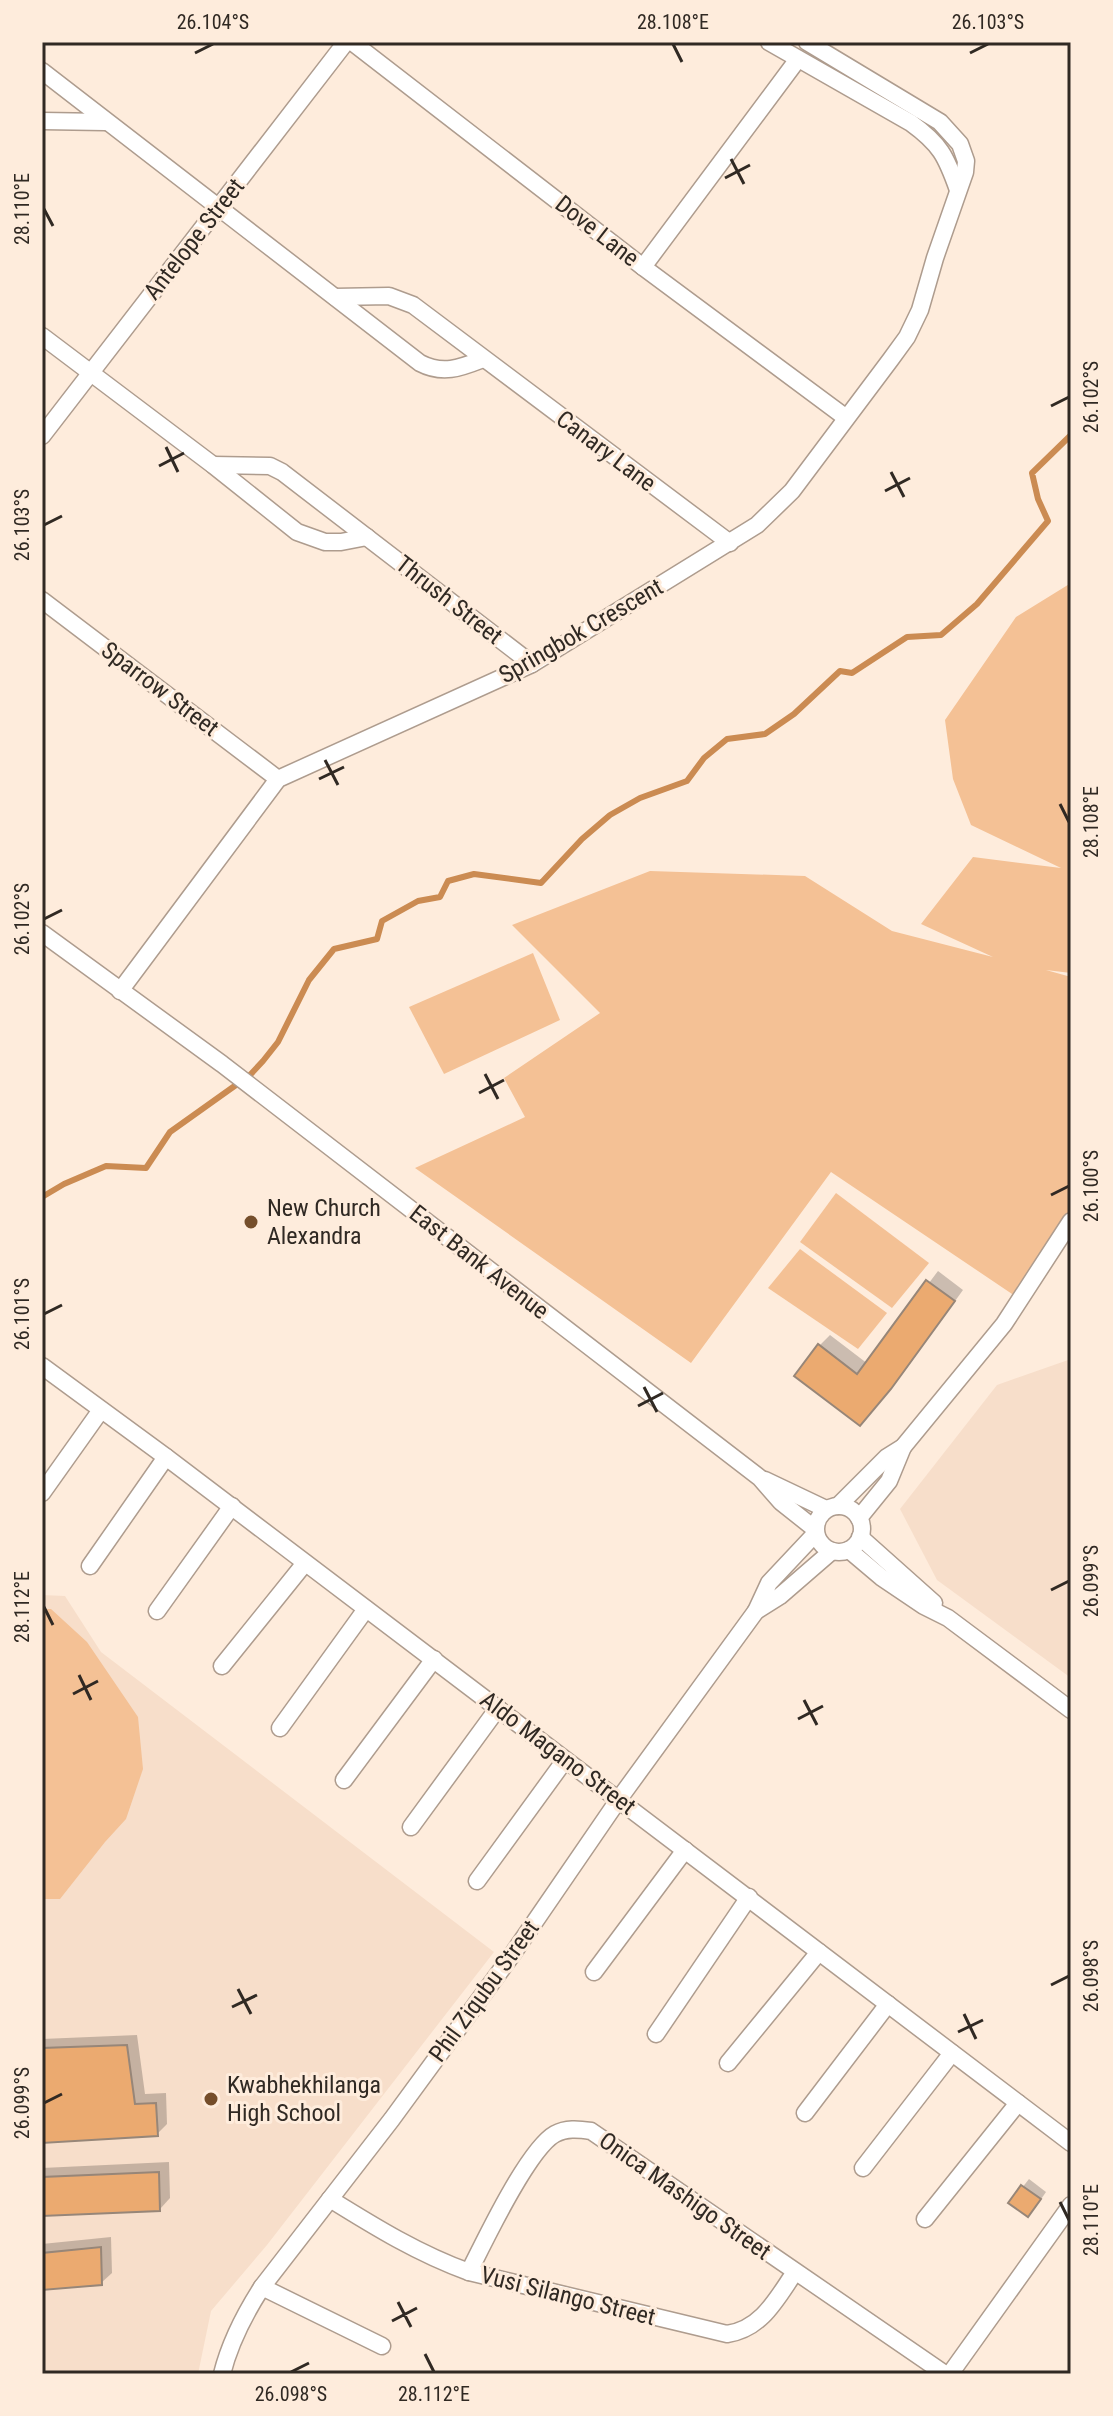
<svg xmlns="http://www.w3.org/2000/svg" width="1113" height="2416" viewBox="0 0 1113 2416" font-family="'Roboto Condensed',sans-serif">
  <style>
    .built { fill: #f7deca }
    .green { fill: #f4c195 }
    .shadow { fill: #0003 }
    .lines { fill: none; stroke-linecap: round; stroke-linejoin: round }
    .stream { stroke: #cb8b52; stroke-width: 6 }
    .building { fill: #ebaa70; stroke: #978678; stroke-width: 2 }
    .street-casing { stroke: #ae9c8e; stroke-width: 19 }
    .street { stroke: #fff; stroke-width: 16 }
    .ticks { fill: none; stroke: #302923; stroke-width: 3 }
    .poi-dot { fill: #754e2b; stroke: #feecdc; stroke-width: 3 }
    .labels { text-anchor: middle; stroke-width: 6; stroke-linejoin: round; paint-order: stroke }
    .street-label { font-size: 24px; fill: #302923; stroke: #feecdc }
    .poi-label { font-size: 24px; fill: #302923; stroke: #feecdc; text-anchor: start }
    .neatline { fill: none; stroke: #302923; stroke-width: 3 }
    .ticks-label { font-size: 20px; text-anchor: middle; fill: #302923 }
  </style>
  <rect width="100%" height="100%" fill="#feecdc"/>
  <g class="built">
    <polygon points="1071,1359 1071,1678 937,1580 900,1509 997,1385"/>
    <polygon points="42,1595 65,1596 101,1652 494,1952 267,2245 211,2311 198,2374 42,2374"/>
  </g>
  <g class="green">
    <polygon points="1071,583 1071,973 1046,970 1071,977 1071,1235 1021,1300 831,1172 691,1363 415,1168 525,1117 504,1078 600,1013 512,925 650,871 805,876 892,931 993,957 921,924 973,857 1061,868 971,825 953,779 945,720 1016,617"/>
    <polygon points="533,953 560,1020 444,1074 409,1007"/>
    <polygon points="836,1193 929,1263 892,1308 800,1242"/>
    <polygon points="800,1249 887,1313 858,1349 768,1288"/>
    <polygon points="42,1609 51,1609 87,1642 138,1717 143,1769 126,1819 105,1842 60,1899 42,1899"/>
  </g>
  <g class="shadow">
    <polygon points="938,1271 963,1290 901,1376 870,1413 820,1345 830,1335 868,1364"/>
    <polygon points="137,2035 145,2094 166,2093 167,2124 157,2134 42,2141 42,2039"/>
    <polygon points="169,2162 170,2198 160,2209 42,2214 42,2168"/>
    <polygon points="1029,2179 1046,2192 1035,2208 1011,2202"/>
    <polygon points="111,2237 112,2273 101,2283 42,2288 42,2244"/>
  </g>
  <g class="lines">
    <polyline class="stream" points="42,1197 64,1184 106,1166 146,1168 170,1132 250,1075 263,1061 278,1042 309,980 334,949 377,939 382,921 418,901 440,897 448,881 474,874 541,883 582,839 610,815 640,798 687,781 704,758 727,739 765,734 794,714 840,671 852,673 907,637 941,635 977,604 1048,521 1038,499 1032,473 1071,435"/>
  </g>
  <g class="building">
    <polygon points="926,1280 955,1301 891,1389 860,1426 794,1376 818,1344 857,1374"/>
    <polygon points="127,2045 135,2104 156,2103 158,2136 42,2143 42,2048"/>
    <polygon points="159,2172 160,2211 42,2216 42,2177"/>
    <polygon points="1021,2185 1041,2199 1028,2217 1008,2203"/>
    <polygon points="101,2247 102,2285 42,2290 42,2253"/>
  </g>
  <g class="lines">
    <defs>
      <g id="street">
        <polyline points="352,42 643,267 845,417"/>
        <path d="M769,42L911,123C940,144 946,156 958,190"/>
        <path d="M42,71L420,363C443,375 460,368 483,359"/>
        <polyline points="42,121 105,122"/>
        <polyline points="643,267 798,59"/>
        <polyline points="335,297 389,296 413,305 730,543"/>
        <polyline points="42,336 213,465 297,532 325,542 341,542 367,537"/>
        <polyline points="42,436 346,42"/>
        <polyline points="213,465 270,466 282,472 532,664"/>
        <polyline points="42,600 278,779"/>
        <polyline points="42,933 222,1064 760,1478 781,1502 815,1529"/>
        <polyline points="120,991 278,779 532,664 757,525 792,491 891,359 907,337 920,310 935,258 965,172 966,161 960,144 940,122 807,42"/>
        <polyline points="42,1366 166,1457 1071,2143"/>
        <polyline points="765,1480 826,1509"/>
        <polyline points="42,1493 101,1410"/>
        <polyline points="838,1506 887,1457 903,1447 1004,1324 1071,1221"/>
        <circle cx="839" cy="1529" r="23"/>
        <polyline points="859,1518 889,1481 903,1447"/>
        <polyline points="860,1537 934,1603"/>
        <polyline points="849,1550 881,1577 924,1606 948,1618 1071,1710"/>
        <polyline points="90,1566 166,1457"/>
        <polyline points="157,1611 232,1506"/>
        <polyline points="756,1611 780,1596 832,1551"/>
        <polyline points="222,1666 305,1563"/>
        <polyline points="280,1728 366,1609"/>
        <polyline points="344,1780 434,1659"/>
        <polyline points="411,1827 498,1708"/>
        <polyline points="477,1881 565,1760"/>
        <polyline points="594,1972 685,1850"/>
        <polyline points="656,2034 749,1897"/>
        <polyline points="728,2063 819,1952"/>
        <polyline points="805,2113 888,2004"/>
        <polyline points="863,2168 952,2053"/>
        <path d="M330,2199C375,2227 419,2254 469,2272L727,2334C762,2329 777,2298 795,2272"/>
        <polyline points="925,2219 1018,2103"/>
        <path d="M469,2272C484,2242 528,2149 555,2134C566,2128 578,2129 591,2131L945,2374"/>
        <polyline points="262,2287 382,2346"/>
        <path d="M222,2374C230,2342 244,2315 262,2287L392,2119L512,1955L619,1799L756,1611L769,1583L816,1533"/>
        <polyline points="950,2374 1071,2205"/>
      </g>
    </defs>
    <use href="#street" class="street-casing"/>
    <use href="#street" class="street"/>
  </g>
  <path class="ticks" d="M673,44L682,62M195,53L213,44M970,53L988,44M731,159L744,184M725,178L750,165M44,209L53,226M1051,406L1069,397M166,447L178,472M159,466L184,453M891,472L904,497M885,491L910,478M44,525L62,516M325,760L338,785M319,779L344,767M1060,804L1069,822M44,919L62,910M485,1074L498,1099M479,1093L504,1080M1051,1195L1069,1186M44,1314L62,1305M644,1387L657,1412M638,1406L663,1393M1051,1590L1069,1581M44,1607L53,1625M79,1675L91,1700M73,1694L98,1681M804,1700L817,1725M798,1719L823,1706M1051,1985L1069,1976M238,1989L251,2014M232,2007L257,1995M964,2014L976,2039M958,2032L983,2020M44,2103L62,2094M1060,2202L1069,2220M398,2302L411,2327M392,2321L417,2308M425,2354L434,2372M291,2372L309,2363"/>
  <g class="poi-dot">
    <circle cx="251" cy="1222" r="8"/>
    <circle cx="211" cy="2099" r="8"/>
  </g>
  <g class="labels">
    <g class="street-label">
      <text transform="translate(597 231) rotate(38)" y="8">Dove Lane</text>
      <text transform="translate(194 239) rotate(-52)" y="8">Antelope Street</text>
      <text transform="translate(606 451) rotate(37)" y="8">Canary Lane</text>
      <text transform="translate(449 600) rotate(38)" y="8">Thrush Street</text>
      <text transform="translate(581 631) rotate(-30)" y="8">Springbok Crescent</text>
      <text transform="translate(160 689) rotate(37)" y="8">Sparrow Street</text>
      <text transform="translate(479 1262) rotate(38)" y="8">East Bank Avenue</text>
      <text transform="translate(558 1753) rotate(37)" y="8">Aldo Magano Street</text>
      <text transform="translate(484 1991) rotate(-54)" y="8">Phil Ziqubu Street</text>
      <text transform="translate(685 2196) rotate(35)" y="8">Onica Mashigo Street</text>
      <text transform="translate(568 2296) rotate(14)" y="8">Vusi Silango Street</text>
    </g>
    <g class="poi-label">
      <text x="267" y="1216">New Church<tspan x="267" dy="28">Alexandra</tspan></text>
      <text x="227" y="2093">Kwabhekhilanga<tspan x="227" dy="28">High School</tspan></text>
    </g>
  </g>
  <rect width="1113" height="2416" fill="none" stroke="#feecdc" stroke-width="88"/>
  <rect x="44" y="44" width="1025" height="2328" class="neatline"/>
  <g class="ticks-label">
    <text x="213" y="29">26.104°S</text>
    <text x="673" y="29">28.108°E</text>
    <text x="988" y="29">26.103°S</text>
    <text transform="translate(22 209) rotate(-90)" y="7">28.110°E</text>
    <text transform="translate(1091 397) rotate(-90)" y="7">26.102°S</text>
    <text transform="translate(22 525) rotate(-90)" y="7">26.103°S</text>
    <text transform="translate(1091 822) rotate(-90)" y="7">28.108°E</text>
    <text transform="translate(22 919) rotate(-90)" y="7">26.102°S</text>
    <text transform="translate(1091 1186) rotate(-90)" y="7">26.100°S</text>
    <text transform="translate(22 1314) rotate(-90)" y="7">26.101°S</text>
    <text transform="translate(1091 1581) rotate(-90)" y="7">26.099°S</text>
    <text transform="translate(22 1607) rotate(-90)" y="7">28.112°E</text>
    <text transform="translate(1091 1976) rotate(-90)" y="7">26.098°S</text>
    <text transform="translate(22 2103) rotate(-90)" y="7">26.099°S</text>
    <text transform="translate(1091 2220) rotate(-90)" y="7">28.110°E</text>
    <text x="291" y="2401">26.098°S</text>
    <text x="434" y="2401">28.112°E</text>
  </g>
</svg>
